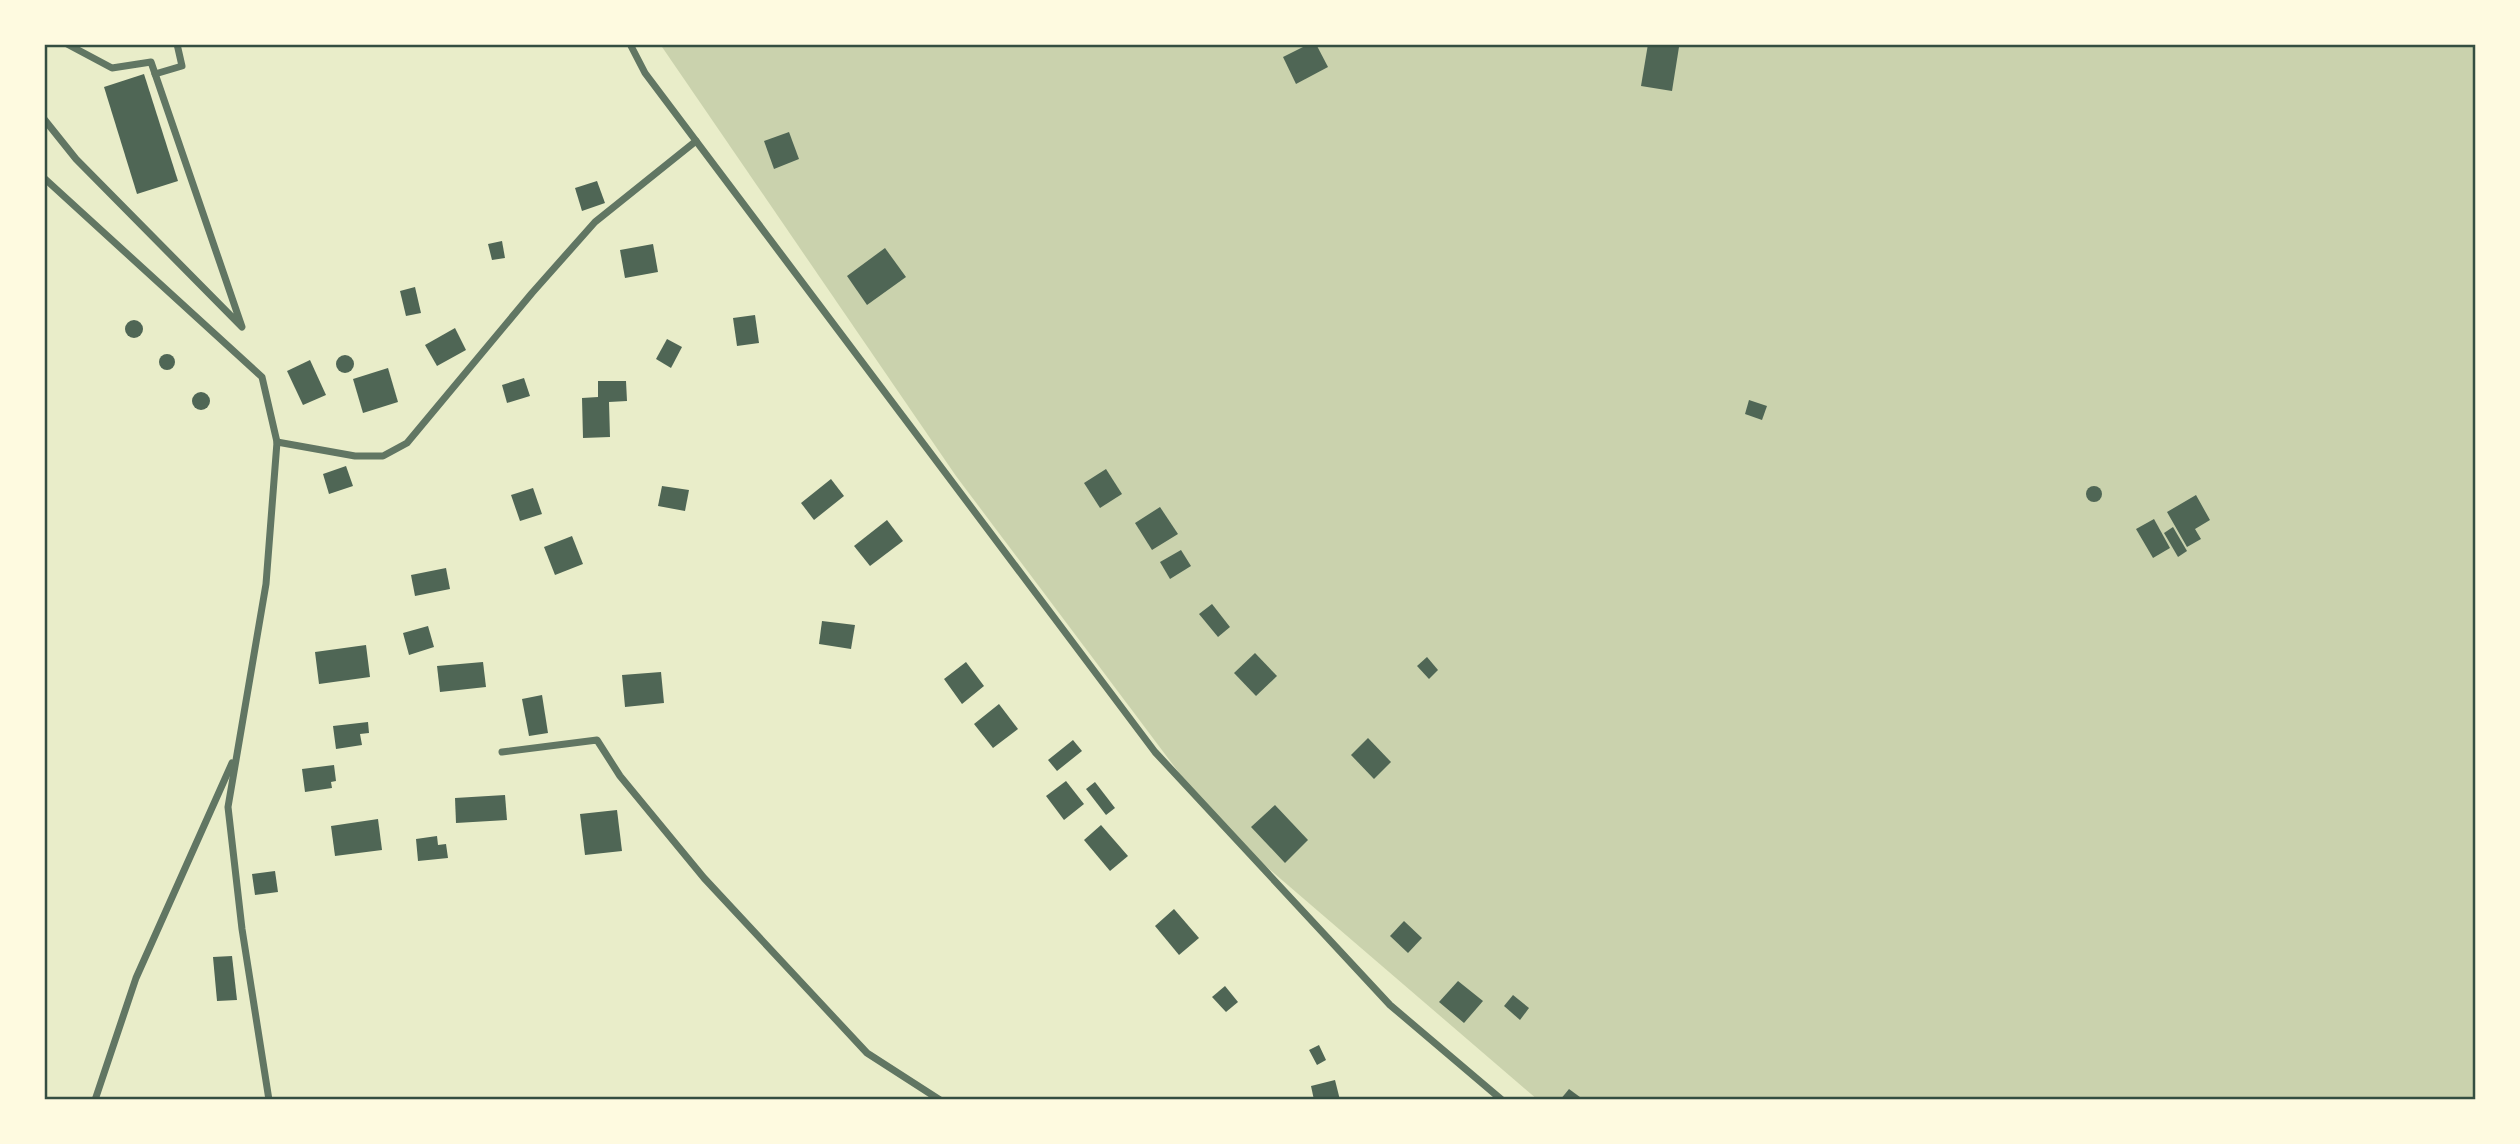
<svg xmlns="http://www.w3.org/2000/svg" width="2520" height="1144" viewBox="0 0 2520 1144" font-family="'Public Sans',sans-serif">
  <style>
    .green { fill: #cad2ad }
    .building { fill: #4f6655 }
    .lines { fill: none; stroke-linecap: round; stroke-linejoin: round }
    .minor { stroke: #617663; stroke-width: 7 }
    .neatline { fill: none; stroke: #344e41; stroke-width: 2.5 }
  </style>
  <rect width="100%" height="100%" fill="#e9edc9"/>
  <polygon class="green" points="660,44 2476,44 2476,1100 1538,1100 1219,826 956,476"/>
  <g class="building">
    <polygon points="1309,44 1316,44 1328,67 1296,84 1283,57"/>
    <polygon points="1648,44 1679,47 1672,91 1641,86"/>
    <polygon points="144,74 178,181 137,194 104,87"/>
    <polygon points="789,132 799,159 774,169 764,141"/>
    <polygon points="597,181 605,203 582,211 575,188"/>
    <polygon points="502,241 505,258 492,260 488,244"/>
    <polygon points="653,244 658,272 625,278 620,250"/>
    <polygon points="885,248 906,277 867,305 847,276"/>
    <polygon points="415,287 421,313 406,316 400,291"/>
    <polygon points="755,315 759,343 737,346 733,318"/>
    <circle cx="134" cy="329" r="9"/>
    <polygon points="455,328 466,350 437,366 425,345"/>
    <polygon points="667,339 682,347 671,368 656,359"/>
    <circle cx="167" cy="362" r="8"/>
    <circle cx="345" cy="364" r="9"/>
    <polygon points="310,360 326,395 303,405 287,371"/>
    <polygon points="388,368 398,402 363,413 353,379"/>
    <polygon points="524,378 530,396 507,403 502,385"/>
    <polygon points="598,381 626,381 627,401 609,402 610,437 583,438 582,398 598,397"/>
    <circle cx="201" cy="401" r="9"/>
    <polygon points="1749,400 1767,406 1762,420 1745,414"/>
    <polygon points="346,466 353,486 329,494 323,474"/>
    <polygon points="1106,469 1122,494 1100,508 1084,483"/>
    <polygon points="831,479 844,496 814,520 801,503"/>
    <circle cx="2094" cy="494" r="8"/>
    <polygon points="662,486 689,490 685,511 658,506"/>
    <polygon points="533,488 542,514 520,521 511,495"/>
    <polygon points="2196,495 2210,520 2195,529 2201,539 2187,547 2167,512"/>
    <polygon points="1160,507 1178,534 1152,550 1135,523"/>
    <polygon points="2154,519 2170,548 2153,558 2136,529"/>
    <polygon points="887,520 903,541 870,566 854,546"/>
    <polygon points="2173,527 2187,551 2178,557 2164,533"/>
    <polygon points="572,536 583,564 555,575 544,547"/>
    <polygon points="1181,550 1191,566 1170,579 1160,562"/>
    <polygon points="446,568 450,589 415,596 411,575"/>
    <polygon points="1212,604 1230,627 1218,637 1199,614"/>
    <polygon points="822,621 855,625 851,649 819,644"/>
    <polygon points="428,626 434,647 409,655 403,633"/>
    <polygon points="366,645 370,677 319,684 315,652"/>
    <polygon points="1255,653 1277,676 1256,696 1234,673"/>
    <polygon points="1427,657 1438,670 1429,679 1417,666"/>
    <polygon points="483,662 486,687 440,692 437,666"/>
    <polygon points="966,662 984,686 962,704 944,679"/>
    <polygon points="661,672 664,703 625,707 622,675"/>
    <polygon points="542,695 548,733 529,736 522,699"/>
    <polygon points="999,704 1018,729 993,748 974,724"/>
    <polygon points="368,722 369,733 360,734 362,745 336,749 333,726"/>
    <polygon points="1368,738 1391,762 1374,779 1351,755"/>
    <polygon points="1073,740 1082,751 1057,771 1048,760"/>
    <polygon points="334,765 336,781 331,782 332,788 305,792 302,769"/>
    <polygon points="1066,781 1084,804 1064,820 1046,796"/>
    <polygon points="1095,782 1115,808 1106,815 1086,789"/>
    <polygon points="505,795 507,820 456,823 455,798"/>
    <polygon points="1275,805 1308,840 1285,863 1251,827"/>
    <polygon points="617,810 622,851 585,855 580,814"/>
    <polygon points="378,819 382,850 335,856 331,826"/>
    <polygon points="1101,825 1128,856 1110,871 1084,840"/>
    <polygon points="437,836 438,845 446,844 448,858 418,861 416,839"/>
    <polygon points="275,871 278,892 255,895 252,874"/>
    <polygon points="1174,909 1199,938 1179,955 1155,926"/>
    <polygon points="1404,921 1422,938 1408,953 1390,936"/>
    <polygon points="232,956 237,1000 217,1001 213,957"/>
    <polygon points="1458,981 1483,1001 1464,1023 1439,1002"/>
    <polygon points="1225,986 1238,1002 1226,1012 1212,997"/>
    <polygon points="1513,995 1529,1008 1520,1020 1504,1006"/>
    <polygon points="1319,1045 1326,1060 1317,1065 1309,1050"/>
    <polygon points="1335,1080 1340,1100 1314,1100 1311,1086"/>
    <polygon points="1569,1089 1584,1100 1560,1100"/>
  </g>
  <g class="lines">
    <g class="minor">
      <polyline points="630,44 645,73 1155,752 1390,1005 1502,1100"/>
      <polyline points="155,74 182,66 177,44"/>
      <polyline points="44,119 76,159 242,327 151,62 112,68 67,44"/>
      <polyline points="44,178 262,377 277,442 266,584 228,807 242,929 269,1100"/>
      <polyline points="277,442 355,456 383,456 407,443 532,293 595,222 696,141"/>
      <polyline points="502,752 597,740 620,776 704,878 867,1053 940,1100"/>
      <polyline points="95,1100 136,978 232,763"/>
    </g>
  </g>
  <rect width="2520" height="1144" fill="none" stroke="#fefae0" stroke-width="91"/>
  <rect x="46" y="46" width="2428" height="1052" class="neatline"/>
</svg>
